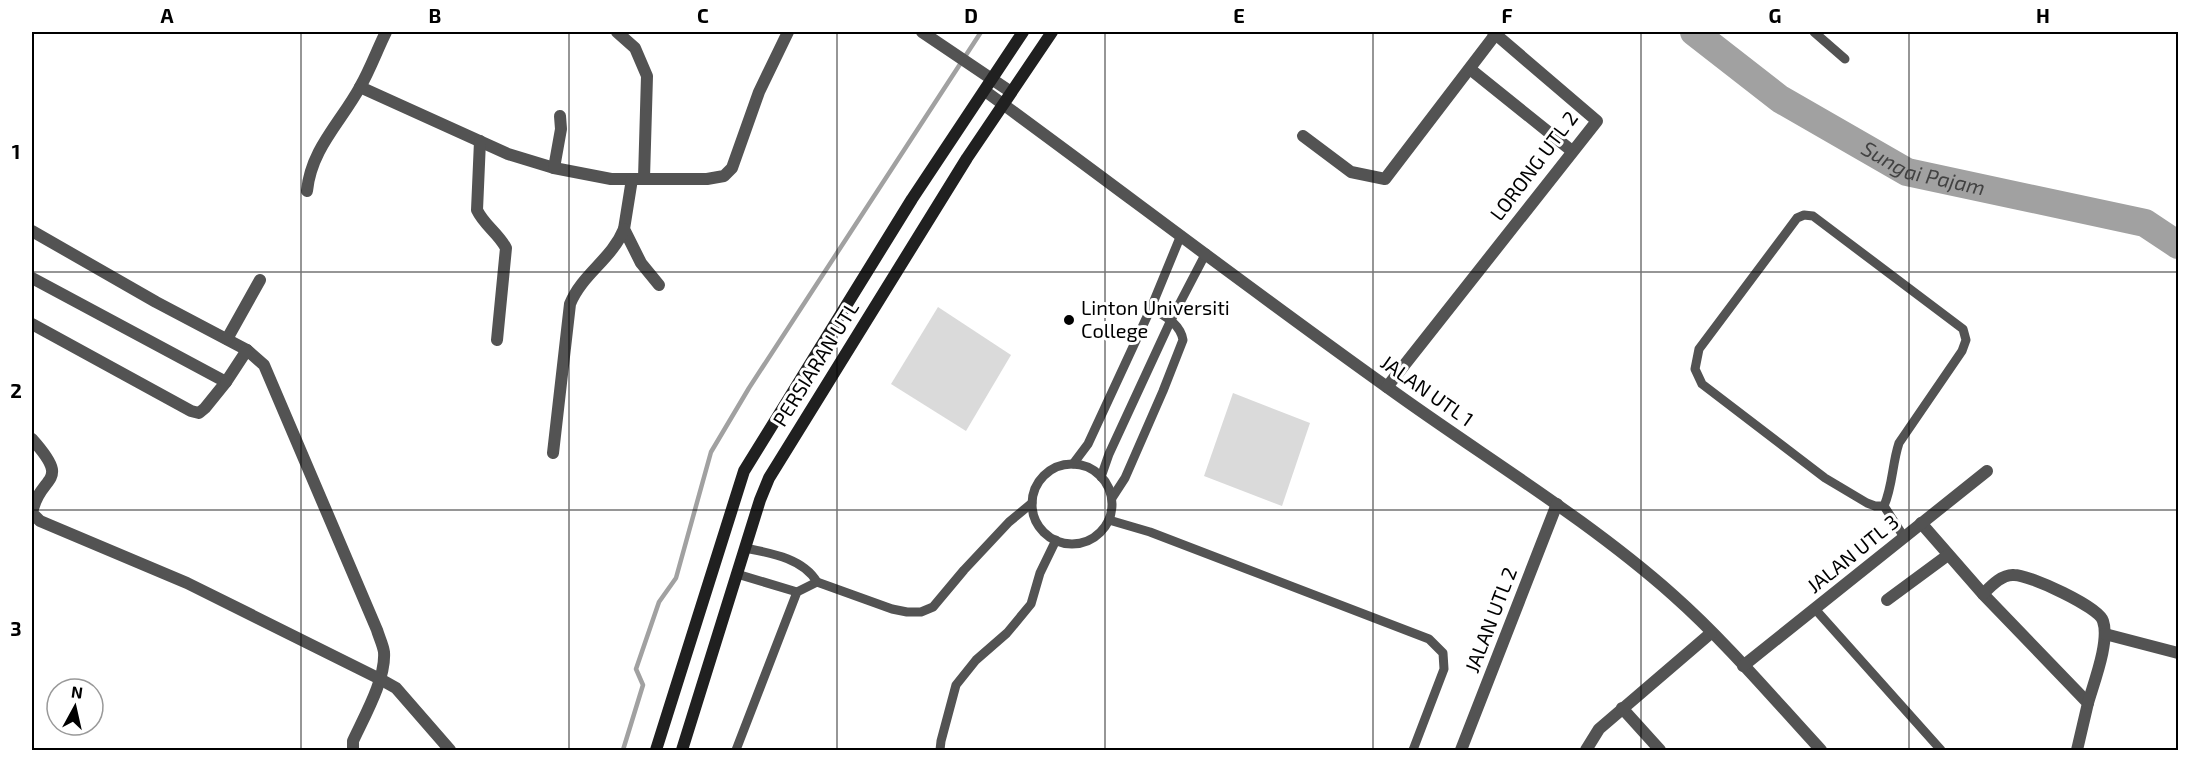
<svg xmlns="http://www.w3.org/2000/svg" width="2210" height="782" viewBox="0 0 2210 782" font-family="'Exo 2',sans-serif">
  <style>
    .green { fill: #dadada }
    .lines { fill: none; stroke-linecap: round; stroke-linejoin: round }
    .stream { stroke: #a1a1a1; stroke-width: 4.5 }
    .river { stroke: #a1a1a1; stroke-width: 28 }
    .lane { stroke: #535353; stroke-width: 9 }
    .street { stroke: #535353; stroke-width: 12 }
    .secondary { stroke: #202020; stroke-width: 12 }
    .grid { fill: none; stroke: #000; stroke-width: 1.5; stroke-opacity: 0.55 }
    .poi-dot { fill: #000; stroke: #fff; stroke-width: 2 }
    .labels { text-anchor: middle; stroke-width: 6; stroke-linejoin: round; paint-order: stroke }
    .street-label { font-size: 20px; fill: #000; stroke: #fff }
    .poi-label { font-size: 20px; fill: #000; stroke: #fff; text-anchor: start }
    .water-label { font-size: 21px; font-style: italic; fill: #424242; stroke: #fff }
    .neatline { fill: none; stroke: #000; stroke-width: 2 }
    .grid-label { font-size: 20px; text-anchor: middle; font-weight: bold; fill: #000 }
  </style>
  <rect width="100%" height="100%" fill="#fff"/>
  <g class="green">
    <polygon points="938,307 1011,355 966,431 891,384"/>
    <polygon points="1233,393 1310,423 1282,506 1204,476"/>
  </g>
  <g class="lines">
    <polyline class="stream" points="623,750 643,685 636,669 659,602 676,578 711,452 749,388 981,32"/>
    <path class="river" id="s1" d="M1694,32L1780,99L1907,172L2145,223L2178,245"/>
    <g class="lane">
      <polyline points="1814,32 1845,59"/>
      <polyline points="1073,464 1088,444 1151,308 1181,235"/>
      <circle cx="1072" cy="504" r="40"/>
      <polyline points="1101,477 1109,454 1171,320 1206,253"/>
      <path d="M1112,498L1125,478L1163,391L1183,340C1180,323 1164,316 1151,308"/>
      <path d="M1884,506H1875L1867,503L1825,478L1702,384L1695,369L1699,349L1797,218L1804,215L1813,216L1963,329L1966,340L1962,351L1899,443C1892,464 1893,485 1884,506L1904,537"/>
      <polyline points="1109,520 1150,532 1429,639 1443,653 1444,669 1413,750"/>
      <path d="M745,548C770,553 803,558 817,582"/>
      <polyline points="737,574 797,592"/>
      <polyline points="1815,609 1941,750"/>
      <polyline points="736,750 797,592 817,582 892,609 907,612 921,612 933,607 964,570 1009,522 1032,503"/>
      <polyline points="940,750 941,741 956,685 976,660 1007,633 1031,604 1040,573 1056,540"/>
    </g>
    <g class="street">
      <polyline points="617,32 635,48 647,76 644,178"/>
      <polyline points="922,32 1011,92"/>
      <polyline points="1470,69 1572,151"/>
      <polyline points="360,87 508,154 554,168 611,179 707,179 724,176 732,168 759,92 788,32"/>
      <path d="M985,91C1119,189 1251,290 1387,387C1482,456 1585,517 1673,595C1726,642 1773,698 1821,750"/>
      <polyline points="1303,136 1351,172 1385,179 1495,35"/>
      <path d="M480,141L477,210C484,225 498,233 506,248L497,340"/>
      <polyline points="554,168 561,129 560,116"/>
      <polyline points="632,179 624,229 641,263 659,285"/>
      <path d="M307,191C311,149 341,122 360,87C370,70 377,50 386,32"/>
      <path d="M32,231L156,302L247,350L264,365L377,630C379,637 383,645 384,652C386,679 364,717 353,741V750"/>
      <polyline points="32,278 226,382 205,408 199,413 191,411 32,324"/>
      <polyline points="227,339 260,280"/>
      <polyline points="226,382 247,350"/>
      <polyline points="1387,387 1597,121 1493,32"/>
      <path d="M32,439C73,485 40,473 32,513L40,521L187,583L380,679L396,688L450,750"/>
      <path d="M553,453L570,304C582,274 612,259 624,229"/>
      <polyline points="1921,523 1983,594 2088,703 2077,750"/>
      <path d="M1983,594C1991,586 2002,574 2014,575C2030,575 2099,607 2103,621C2110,641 2094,682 2088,703"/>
      <polyline points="1887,600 1948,555"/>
      <polyline points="2105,634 2178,653"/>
      <polyline points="1743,666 1987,471"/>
      <polyline points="1622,708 1660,750"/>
      <polyline points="1461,750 1557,504"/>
      <polyline points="1586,750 1599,729 1711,633"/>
    </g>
    <g class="secondary">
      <polyline points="656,750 744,471 912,199 1023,32"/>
      <polyline points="682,750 760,500 769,478 967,158 1052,32"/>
    </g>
  </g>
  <path class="grid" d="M301,32V750M569,32V750M837,32V750M1105,32V750M1373,32V750M1641,32V750M1909,32V750M32,272H2178M32,510H2178"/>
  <circle class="poi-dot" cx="1069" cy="320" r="6"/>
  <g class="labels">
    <g class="street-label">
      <text transform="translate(1534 166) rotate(-53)" y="7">LORONG UTL 2</text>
      <text transform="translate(816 364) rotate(-58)" y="7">PERSIARAN UTL</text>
      <text transform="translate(1427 391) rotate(35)" y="7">JALAN UTL 1</text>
      <text transform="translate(1853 554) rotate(-39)" y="7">JALAN UTL 3</text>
      <text transform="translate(1491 620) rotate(-69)" y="7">JALAN UTL 2</text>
    </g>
    <g class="poi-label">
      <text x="1081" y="315">Linton Universiti<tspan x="1081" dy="23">College</tspan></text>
    </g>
    <g class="water-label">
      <text dy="7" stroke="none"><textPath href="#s1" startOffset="270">Sungai Pajam</textPath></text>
    </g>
  </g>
  <rect width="2210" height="782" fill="none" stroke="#ffffff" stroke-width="66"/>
  <g transform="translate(75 707) rotate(8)"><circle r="28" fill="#ffffff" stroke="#999999" stroke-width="1.5"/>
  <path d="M0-4.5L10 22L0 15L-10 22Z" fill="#000000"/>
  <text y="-9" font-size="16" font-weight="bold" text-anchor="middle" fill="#000000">N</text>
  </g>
  <rect x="33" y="33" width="2144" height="716" class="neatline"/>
  <g class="grid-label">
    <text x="167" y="23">A</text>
    <text x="435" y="23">B</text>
    <text x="703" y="23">C</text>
    <text x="971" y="23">D</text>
    <text x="1239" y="23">E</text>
    <text x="1507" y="23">F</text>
    <text x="1775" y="23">G</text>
    <text x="2043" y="23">H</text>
    <text x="16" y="159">1</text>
    <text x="16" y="398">2</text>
    <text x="16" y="636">3</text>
  </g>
</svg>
